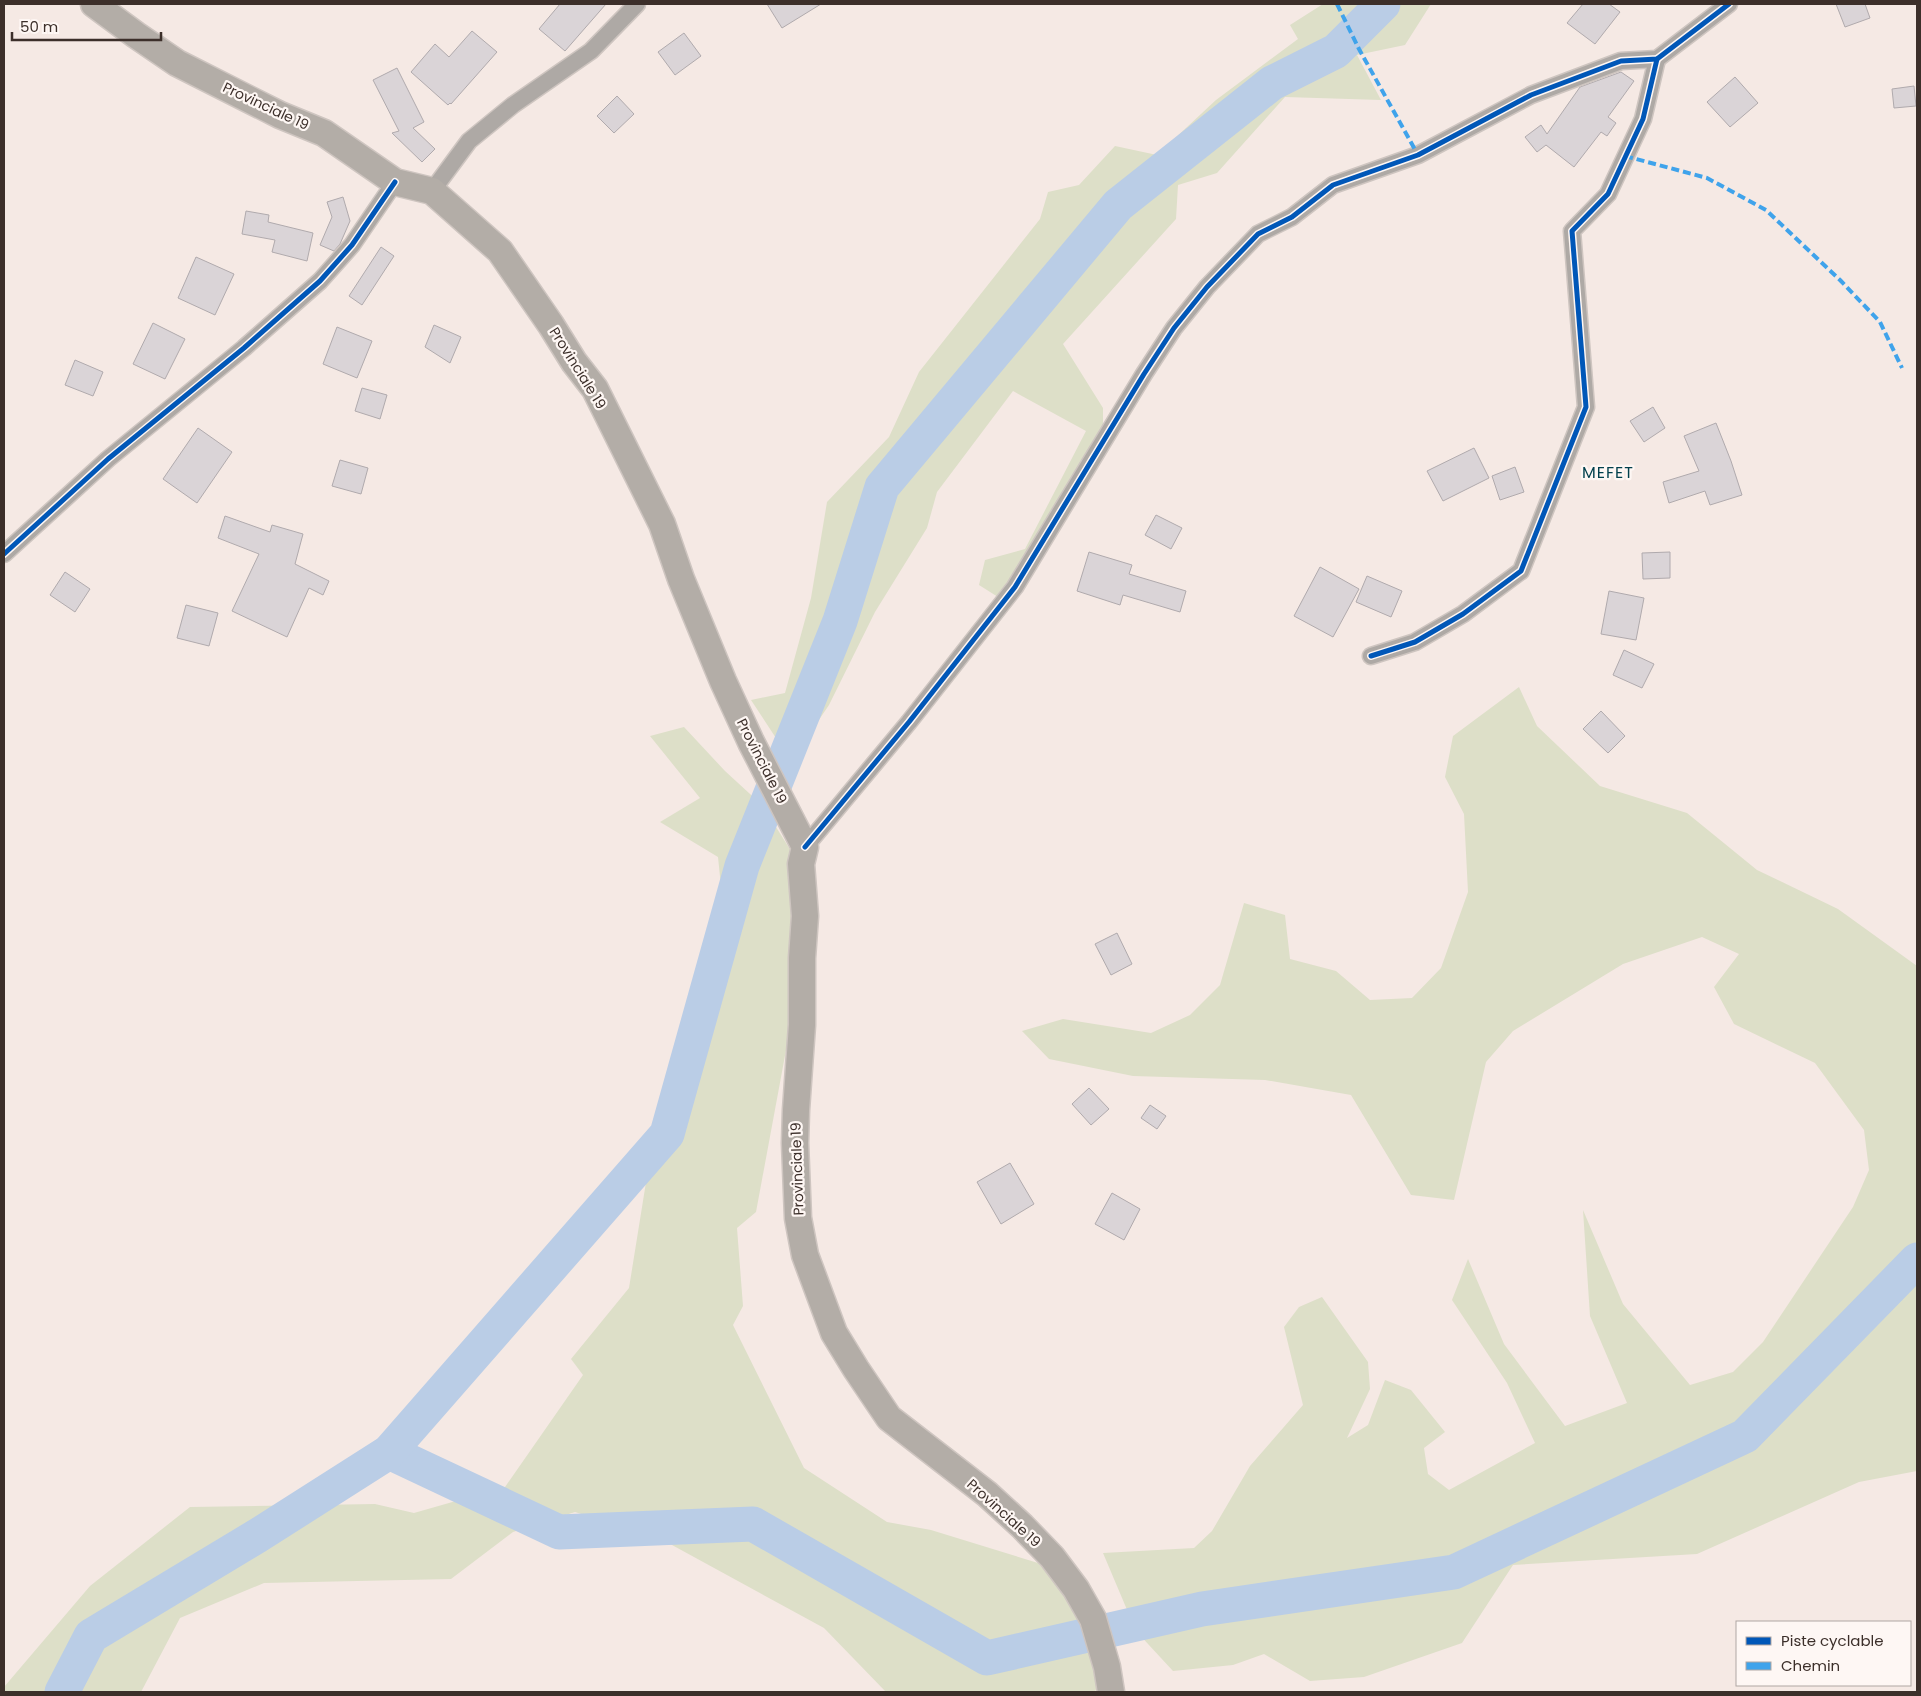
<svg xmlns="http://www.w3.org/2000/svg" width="1921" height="1696" viewBox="0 0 1921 1696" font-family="Poppins,sans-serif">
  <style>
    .green { fill: #dddfc8 }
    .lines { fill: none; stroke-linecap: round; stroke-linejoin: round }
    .river { stroke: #bacde6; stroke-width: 35 }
    .building { fill: #dad4d7; stroke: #b0aaad }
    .minor-casing { stroke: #cec5c0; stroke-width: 19 }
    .primary-casing { stroke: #cec5c0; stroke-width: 29 }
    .minor { stroke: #aea9a5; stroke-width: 16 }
    .primary { stroke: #b3ada7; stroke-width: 26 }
    .quiet { stroke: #3fa3eb; stroke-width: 4; stroke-dasharray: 8 4; stroke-linecap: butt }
    .cycleway-casing { stroke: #fef7f4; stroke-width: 8 }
    .cycleway { stroke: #0057b8; stroke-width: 5 }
    .labels { text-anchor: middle; stroke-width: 4.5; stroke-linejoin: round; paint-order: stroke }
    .street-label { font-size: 14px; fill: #3c2f2a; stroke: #fef7f4 }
    .quarter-label { font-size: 16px; letter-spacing: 1px; fill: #013f4c; stroke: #fef7f4 }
  </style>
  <rect width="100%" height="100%" fill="#f5e9e4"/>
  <g class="green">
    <polygon points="1323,4 1431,4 1405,45 1357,55 1381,100 1285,97 1217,173 1178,185 1176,219 1063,344 1103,408 1103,452 998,597 979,585 985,560 1025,549 1086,431 1013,391 937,492 927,528 875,612 829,705 791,761 751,700 785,693 811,598 827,502 889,437 919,372 1040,219 1048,192 1079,185 1115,146 1157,155 1216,100 1298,39 1290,25"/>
    <polygon points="1519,687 1537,726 1600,786 1687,813 1757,870 1838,909 1917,966 1917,1471 1859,1482 1697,1554 1513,1565 1462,1643 1364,1677 1310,1681 1264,1654 1233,1665 1173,1671 1136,1631 1103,1553 1194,1548 1212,1531 1250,1466 1303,1405 1284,1327 1299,1307 1322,1297 1368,1362 1370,1389 1347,1438 1368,1425 1385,1380 1411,1390 1445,1432 1424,1448 1428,1474 1449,1490 1535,1443 1507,1383 1452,1300 1468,1259 1504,1344 1565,1426 1627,1403 1590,1316 1583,1210 1623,1304 1690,1385 1733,1372 1763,1342 1853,1207 1869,1170 1864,1130 1815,1063 1734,1024 1714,987 1739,954 1702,937 1623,964 1513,1031 1486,1062 1454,1200 1411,1195 1351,1095 1265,1080 1133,1076 1049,1059 1022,1031 1063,1019 1151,1033 1190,1015 1220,985 1244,903 1285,915 1290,959 1336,971 1370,1000 1412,998 1441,968 1468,892 1464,814 1445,777 1453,736"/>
    <polygon points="684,727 725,771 762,805 807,876 794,1007 756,1212 737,1228 743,1306 733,1325 804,1468 887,1522 931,1530 1038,1563 1062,1590 1096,1651 1097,1687 1095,1692 886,1692 824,1628 661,1539 575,1512 513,1532 451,1579 264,1583 180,1618 141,1692 4,1692 4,1687 90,1586 190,1507 375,1504 414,1513 505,1487 583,1375 571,1359 629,1288 652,1145 729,965 718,857 660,822 700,798 650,736"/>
  </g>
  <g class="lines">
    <g class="river">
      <polyline points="389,1452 559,1532 753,1524 987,1658 1202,1609 1454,1572 1745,1436 1917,1260"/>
      <polyline points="62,1692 91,1636 257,1536 389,1452 667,1134 742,866 840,621 882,487 1118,205 1272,83 1336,51 1383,4"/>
    </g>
  </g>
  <g class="building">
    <polygon points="560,4 606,4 565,51 539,29"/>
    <polygon points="767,4 821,4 782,28"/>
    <polygon points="1583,4 1609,4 1620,12 1595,44 1567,23"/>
    <polygon points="1836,4 1865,4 1870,18 1845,27"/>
    <polygon points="472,31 497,52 451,104 450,103 448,105 411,72 435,44 449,57"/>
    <polygon points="684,33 701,56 675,75 658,52"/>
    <polygon points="397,68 424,122 413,128 435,149 422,162 392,133 399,131 373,80"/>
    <polygon points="1621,72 1634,81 1608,117 1616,123 1607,136 1601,132 1574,167 1546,145 1537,152 1525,137 1541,125 1547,134 1580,87"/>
    <polygon points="1735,77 1758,103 1730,127 1707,102"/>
    <polygon points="1914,86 1916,106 1894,108 1892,89"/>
    <polygon points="617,96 634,114 614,133 597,116"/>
    <polygon points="343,197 350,221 340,244 334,251 320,245 332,217 327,202"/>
    <polygon points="246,211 269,215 268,222 313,233 307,261 272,252 275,240 242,234"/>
    <polygon points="381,247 394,256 362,305 349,296"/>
    <polygon points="196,257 234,274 215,315 178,298"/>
    <polygon points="153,323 185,339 165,379 133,364"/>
    <polygon points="434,325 461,337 450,363 425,347"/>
    <polygon points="337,327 372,341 357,378 323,364"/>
    <polygon points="75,360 103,372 93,396 65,385"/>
    <polygon points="362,388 387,395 380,419 355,411"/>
    <polygon points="1653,407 1665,428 1644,442 1630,421"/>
    <polygon points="1716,423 1731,461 1742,495 1710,505 1705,491 1669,503 1663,482 1699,471 1684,436"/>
    <polygon points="198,428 232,452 197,503 163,479"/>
    <polygon points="1474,448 1489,478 1443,501 1427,471"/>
    <polygon points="340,460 368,468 361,494 332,486"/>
    <polygon points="1515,467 1524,492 1500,500 1492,476"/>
    <polygon points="1156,515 1182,528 1171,549 1145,535"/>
    <polygon points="225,516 270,532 272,525 303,534 295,564 329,581 323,595 309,588 287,637 232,611 259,554 218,538"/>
    <polygon points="1089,552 1132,565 1129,574 1186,591 1180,612 1123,595 1120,605 1077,591"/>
    <polygon points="1670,552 1670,578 1643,579 1642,553"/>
    <polygon points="1320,567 1359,589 1333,637 1294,616"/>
    <polygon points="65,572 90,589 75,612 50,595"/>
    <polygon points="1367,576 1402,591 1391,617 1356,602"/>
    <polygon points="1609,591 1644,598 1636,640 1601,634"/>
    <polygon points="186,605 218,613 209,646 177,638"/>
    <polygon points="1624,650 1654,664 1642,688 1613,675"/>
    <polygon points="1601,711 1625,736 1608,753 1583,729"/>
    <polygon points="1117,933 1132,964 1111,975 1095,944"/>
    <polygon points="1089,1088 1109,1109 1091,1125 1072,1104"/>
    <polygon points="1150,1105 1166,1116 1157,1129 1141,1118"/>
    <polygon points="1010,1163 1034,1204 1001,1224 977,1182"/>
    <polygon points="1112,1193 1140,1209 1124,1240 1095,1224"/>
  </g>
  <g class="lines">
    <defs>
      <g id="minor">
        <polyline points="432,191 469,141 513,105 591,51 637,4"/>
        <polyline points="4,554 108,459 244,348 320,281 352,245 395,182"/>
        <polyline points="1371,656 1415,642 1463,614 1521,571 1586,407 1572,231 1608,194 1643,119 1657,59"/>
        <polyline points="805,847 909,722 1015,587 1144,374 1174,328 1207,287 1258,234 1292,217 1333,185 1418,155 1531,95 1621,61 1657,59 1729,4"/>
      </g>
      <polyline id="primary" points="94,4 136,35 177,63 280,115 324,133 395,182 432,191 500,251 551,325 574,362 595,389 662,524 681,579 723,681 751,742 805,847 801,864 805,916 802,958 802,1025 796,1110 795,1143 798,1218 805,1255 834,1333 856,1369 889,1418 987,1494 1022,1526 1052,1557 1076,1589 1093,1619 1107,1667 1111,1692"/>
    </defs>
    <use href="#minor" class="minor-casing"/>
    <use href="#primary" class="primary-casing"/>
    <use href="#minor" class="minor"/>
    <use href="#primary" class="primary"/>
    <g class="quiet">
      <polyline points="1337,4 1359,49 1418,155"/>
      <polyline points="1625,156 1707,178 1766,210 1840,280 1880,322 1902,368"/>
    </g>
    <defs>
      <g id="cycleway">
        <polyline points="4,554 108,459 244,348 320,281 352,245 395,182"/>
        <polyline points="1371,656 1415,642 1463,614 1521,571 1586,407 1572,231 1608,194 1643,119 1657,59"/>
        <polyline points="805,847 909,722 1015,587 1144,374 1174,328 1207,287 1258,234 1292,217 1333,185 1418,155 1531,95 1621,61 1657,59 1729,4"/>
      </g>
    </defs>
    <use href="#cycleway" class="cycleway-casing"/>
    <use href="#cycleway" class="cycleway"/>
  </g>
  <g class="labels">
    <g class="street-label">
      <text transform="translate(266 106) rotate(25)" y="5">Provinciale 19</text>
      <text transform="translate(578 368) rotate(58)" y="5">Provinciale 19</text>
      <text transform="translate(762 761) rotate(63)" y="5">Provinciale 19</text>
      <text transform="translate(797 1169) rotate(-92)" y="5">Provinciale 19</text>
      <text transform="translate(1004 1513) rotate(42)" y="5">Provinciale 19</text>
    </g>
    <g class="quarter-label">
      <text x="1608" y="478">MEFET</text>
    </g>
  </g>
  <rect width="1921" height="1696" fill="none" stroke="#3c2f2a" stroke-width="10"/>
  <rect x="1736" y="1621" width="175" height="65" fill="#fef7f4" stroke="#b0a7a3"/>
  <rect x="1746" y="1637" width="25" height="8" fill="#0057b8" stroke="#b0a7a3"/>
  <text x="1781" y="1646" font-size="15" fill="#3c2f2a">Piste cyclable</text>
  <rect x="1746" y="1662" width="25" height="8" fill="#3fa3eb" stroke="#b0a7a3"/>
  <text x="1781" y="1671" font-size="15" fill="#3c2f2a">Chemin</text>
  <path d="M12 32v8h149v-8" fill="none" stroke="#3c2f2a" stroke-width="2.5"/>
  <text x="20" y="32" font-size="15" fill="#3c2f2a" stroke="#fef7f4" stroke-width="4" paint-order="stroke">50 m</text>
</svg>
